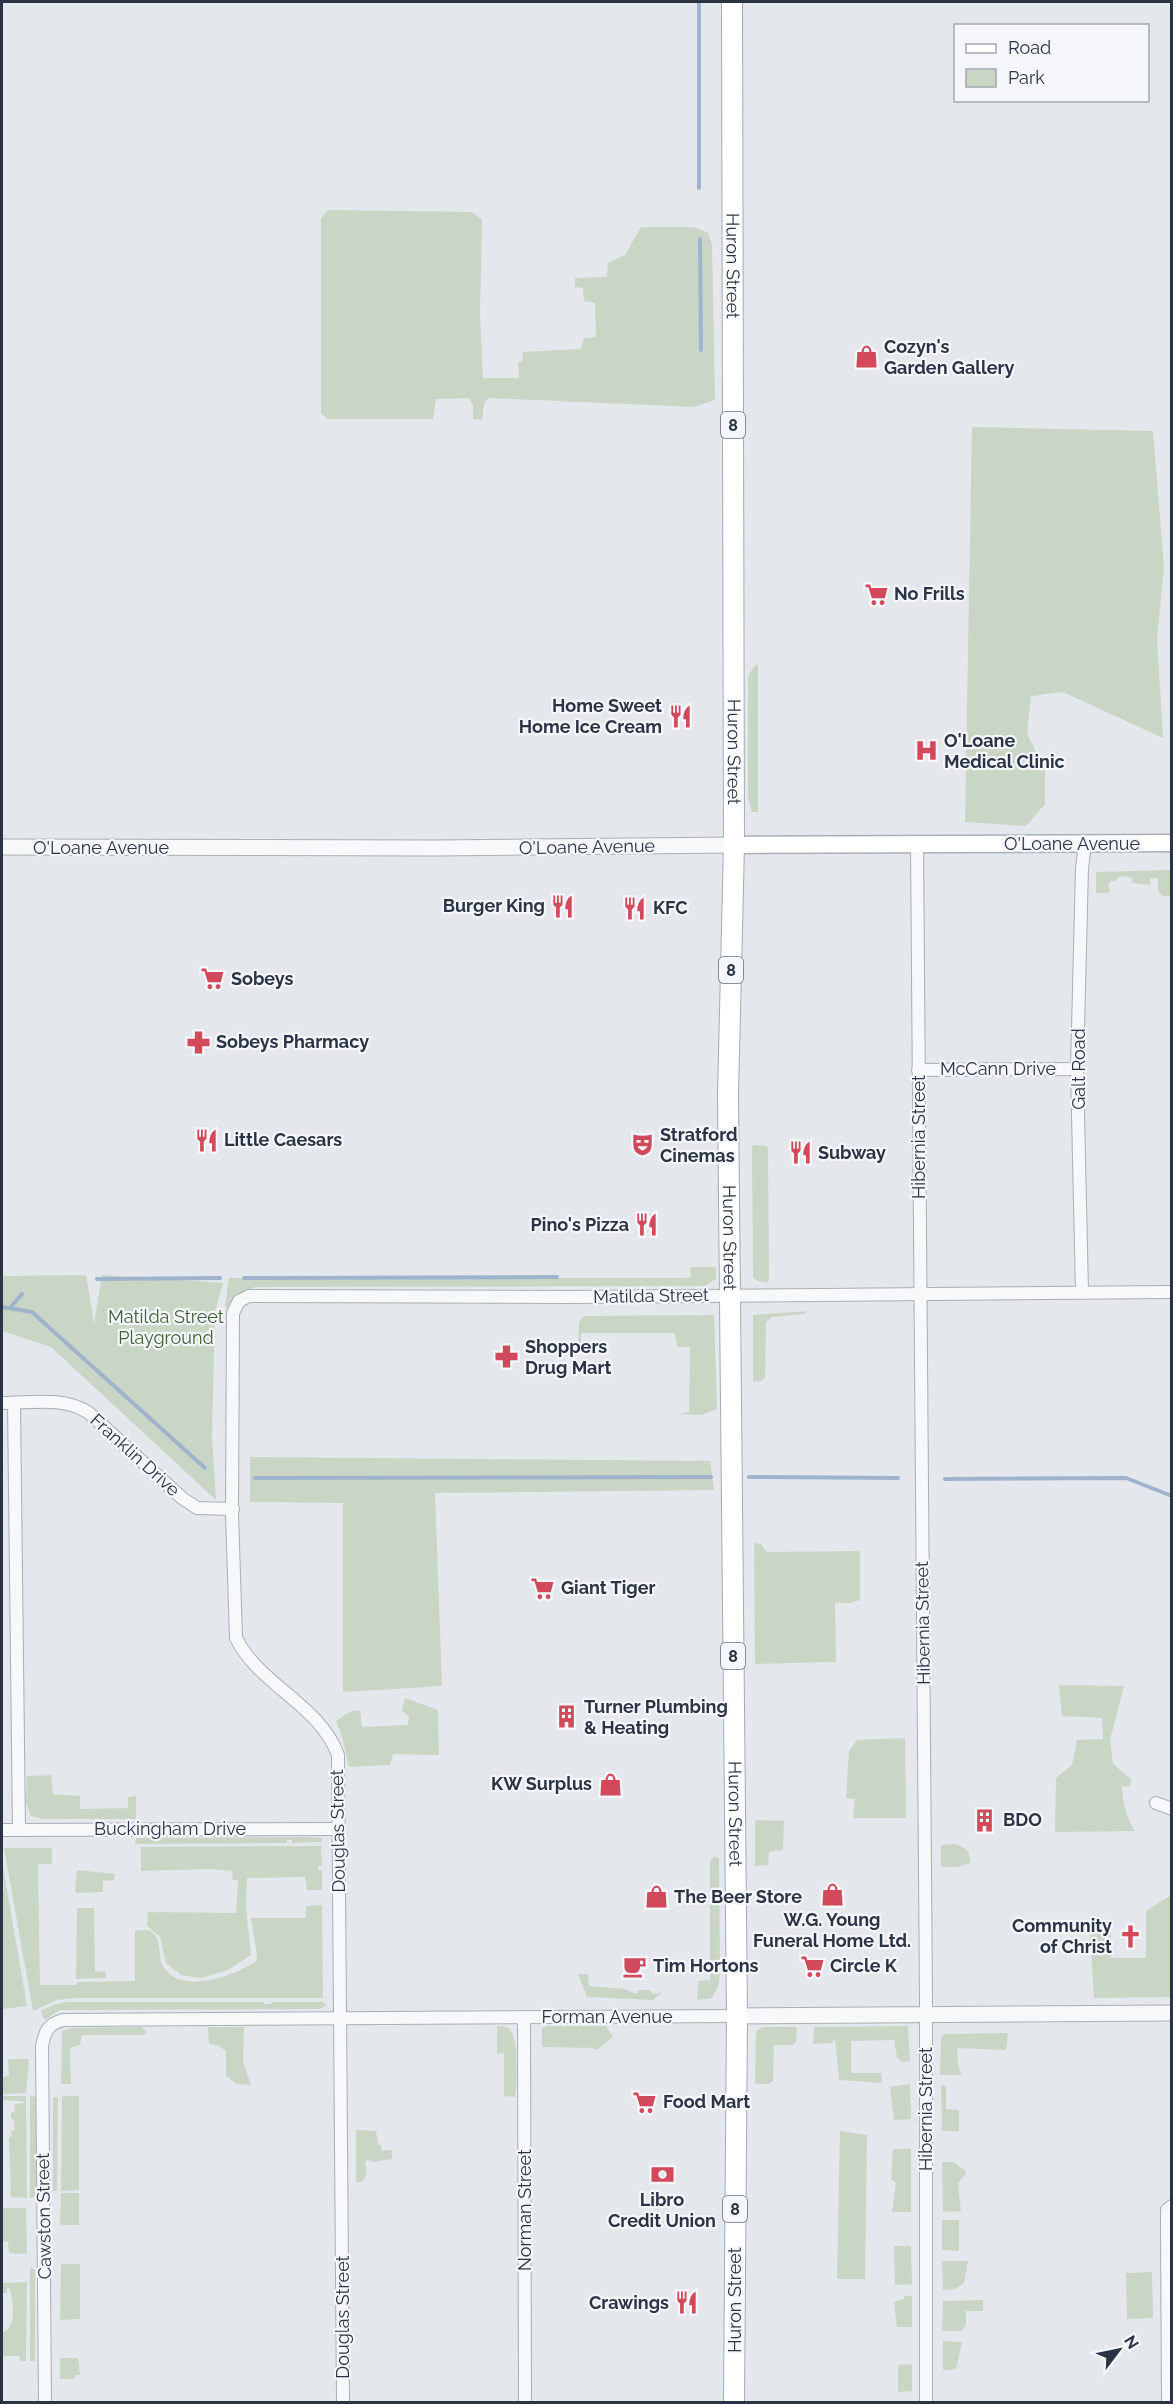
<svg xmlns="http://www.w3.org/2000/svg" width="1173" height="2404" viewBox="0 0 1173 2404" font-family="Raleway,sans-serif">
  <style>
    .green { fill: #c9d6c5 }
    .lines { fill: none; stroke-linecap: round; stroke-linejoin: round }
    .stream { stroke: #9fb4cc; stroke-width: 4 }
    .minor-casing { stroke: #a9aeb7; stroke-width: 14 }
    .tertiary-casing { stroke: #a9aeb7; stroke-width: 17 }
    .secondary-casing { stroke: #a9aeb7; stroke-width: 19 }
    .primary-casing { stroke: #a3abb8; stroke-width: 22 }
    .minor { stroke: #f7f8fa; stroke-width: 12 }
    .tertiary { stroke: #f7f8fa; stroke-width: 15 }
    .secondary { stroke: #fff; stroke-width: 16 }
    .primary { stroke: #fff; stroke-width: 20 }
    .labels { text-anchor: middle; stroke-width: 4.5; stroke-linejoin: round; paint-order: stroke }
    .shield { fill: #f4f6f9; stroke: #676e7b; stroke-width: 1.5 }
    .shield-label { font-size: 16px; font-weight: bold; fill: #2b3445 }
    .street-label { font-size: 18px; fill: #2b3445; stroke: #f4f6f9 }
    .poi-label { font-size: 18px; font-weight: bold; fill: #2b3445; stroke: #f4f6f9; text-anchor: start }
    .park-label { font-size: 18px; fill: #3f6138; stroke: #f4f6f9 }
  </style>
  <rect width="100%" height="100%" fill="#e4e7ec"/>
  <g class="green">
    <polygon points="328,210 472,212 482,220 480,315 483,378 519,378 518,363 522,362 523,352 581,349 584,338 596,337 595,303 584,301 583,288 575,287 575,278 607,277 608,263 625,255 641,227 694,227 708,233 712,245 715,400 694,407 488,398 484,404 482,420 473,419 473,406 469,398 436,399 433,419 328,419 321,413 321,219"/>
    <polygon points="972,427 1153,431 1164,567 1157,638 1163,738 1063,692 1031,696 1027,733 1045,771 1045,804 1026,826 965,822"/>
    <polygon points="758,664 758,812 752,812 748,797 748,677 754,666"/>
    <polygon points="1171,870 1171,896 1163,896 1158,891 1158,878 1150,878 1150,885 1132,883 1133,879 1127,876 1118,877 1116,881 1111,881 1108,885 1110,893 1096,893 1096,872"/>
    <polygon points="754,1145 767,1146 768,1150 769,1279 767,1283 758,1281 753,1277 752,1147"/>
    <path d="M690,1267H716V1279L705,1286L256,1287C243,1291 235,1296 227,1308L225,1307L229,1278H687L691,1276Z"/>
    <polygon points="86,1275 94,1324 102,1275 223,1283 215,1311 212,1436 216,1500 51,1347 2,1331 2,1276"/>
    <polygon points="807,1311 804,1314 772,1317 766,1322 765,1378 761,1381 753,1382 753,1315"/>
    <polygon points="714,1315 717,1409 701,1415 677,1414 689,1412 690,1347 677,1347 675,1333 581,1333 581,1343 578,1343 579,1322 584,1316"/>
    <polygon points="250,1457 710,1461 714,1490 435,1493 442,1686 343,1692 343,1503 250,1502"/>
    <polygon points="754,1543 761,1544 766,1552 860,1551 860,1600 851,1603 835,1603 836,1662 755,1664"/>
    <path d="M1059,1685L1124,1686L1110,1740L1113,1764L1132,1780L1129,1787L1122,1786C1123,1804 1126,1816 1135,1831L1055,1832L1056,1778L1072,1765L1077,1740L1103,1739L1102,1718L1062,1716Z"/>
    <path d="M405,1698L438,1710L439,1755L393,1754L390,1765L349,1767C345,1751 343,1735 336,1721C343,1716 351,1709 360,1711L362,1727L408,1725L409,1716L402,1711Z"/>
    <polygon points="905,1738 906,1818 853,1818 855,1799 846,1798 849,1751 857,1740"/>
    <polygon points="51,1775 53,1794 80,1796 80,1809 128,1808 128,1797 136,1796 136,1819 43,1819 31,1816 26,1803 27,1776"/>
    <polygon points="755,1820 784,1821 783,1850 769,1852 768,1865 755,1866"/>
    <polygon points="309,1837 322,1838 322,1842 292,1843 292,1840 287,1840 286,1843 135,1844 136,1838"/>
    <path d="M953,1844C964,1846 971,1850 970,1863L957,1867H941V1845Z"/>
    <polygon points="321,1846 322,1866 318,1866 318,1870 322,1871 322,1890 307,1890 305,1877 247,1878 246,1909 251,1955 228,1970 201,1978 181,1975 166,1963 160,1937 147,1926 148,1912 236,1913 238,1881 232,1879 233,1871 210,1869 141,1871 141,1847"/>
    <path d="M4,1848H52V1864H38L40,1985H77V1982L135,1981V1931C141,1930 148,1928 153,1933C163,1943 157,1958 164,1968C183,1995 235,1976 256,1961L257,1954L251,1918H306V1906L322,1905L323,1998H76L57,2000L33,2011Z"/>
    <polygon points="714,1857 719,1858 720,1975 718,1986 712,1998 697,2000 698,1981 710,1980 710,1862"/>
    <polygon points="2,1861 27,2006 2,2009 2,1892 4,1891"/>
    <polygon points="77,1870 115,1874 114,1880 103,1881 103,1892 75,1893"/>
    <polygon points="1171,1895 1170,1997 1094,1998 1089,1919 1111,1922 1111,1958 1146,1958 1146,1911"/>
    <polygon points="77,1908 94,1908 95,1971 106,1972 106,1978 76,1979"/>
    <polygon points="578,1974 588,1974 589,1986 625,1989 636,1994 638,1990 650,1990 653,1994 659,1993 662,1989 660,1994 653,2000 587,1997"/>
    <polygon points="65,2002 264,2002 264,2004 271,2004 271,2002 323,2002 326,2006 319,2009 67,2010 60,2010 46,2019 43,2018 41,2011 53,2005"/>
    <path d="M497,2026C502,2026 507,2026 510,2030C519,2039 517,2085 515,2097L504,2096V2053L497,2054Z"/>
    <polygon points="549,2026 606,2026 613,2037 597,2050 592,2048 542,2047 542,2028"/>
    <polygon points="908,2026 910,2061 902,2062 897,2057 894,2040 851,2041 851,2073 881,2073 882,2083 839,2080 835,2038 832,2043 813,2044 814,2027"/>
    <polygon points="142,2027 146,2032 144,2035 82,2035 80,2045 70,2048 71,2084 61,2084 62,2031 71,2028"/>
    <polygon points="208,2027 244,2027 243,2062 251,2085 237,2084 226,2076 226,2051 217,2045 209,2044"/>
    <polygon points="768,2027 797,2027 796,2042 792,2045 774,2045 773,2081 768,2084 755,2084 756,2032 761,2028"/>
    <polygon points="1008,2033 1006,2050 957,2048 958,2065 962,2075 940,2075 941,2037 944,2034"/>
    <polygon points="8,2059 29,2059 26,2093 2,2094 2,2078 9,2075"/>
    <polygon points="910,2084 911,2119 894,2120 890,2087"/>
    <polygon points="941,2085 946,2087 946,2109 959,2110 959,2131 942,2131"/>
    <polygon points="2,2096 26,2096 27,2198 11,2197 9,2138 12,2136 11,2131 15,2130 14,2120 11,2118 11,2112 14,2112 15,2104 24,2103 23,2101 2,2100"/>
    <polygon points="30,2096 36,2097 36,2197 30,2198"/>
    <polygon points="62,2096 79,2096 79,2190 61,2191"/>
    <polygon points="58,2097 57,2191 53,2191 53,2098"/>
    <path d="M356,2130L376,2131L378,2144L381,2145L382,2151L392,2150V2159L374,2162L367,2160L365,2162C368,2170 367,2176 362,2182H356Z"/>
    <polygon points="840,2131 867,2135 865,2279 837,2279"/>
    <polygon points="893,2149 911,2149 911,2212 892,2212 896,2183 891,2179"/>
    <polygon points="942,2162 954,2162 961,2168 964,2169 966,2174 958,2183 961,2211 943,2212"/>
    <polygon points="61,2193 79,2193 79,2225 60,2225"/>
    <polygon points="2,2208 26,2208 27,2254 9,2253 8,2242 2,2241"/>
    <polygon points="942,2220 959,2220 959,2251 942,2250"/>
    <polygon points="894,2246 911,2246 912,2284 895,2285"/>
    <polygon points="968,2261 964,2283 955,2289 943,2290 942,2261"/>
    <polygon points="61,2264 80,2264 80,2319 60,2320"/>
    <polygon points="30,2267 35,2270 35,2361 30,2361"/>
    <polygon points="1152,2272 1153,2318 1127,2319 1126,2273"/>
    <path d="M27,2282L26,2361H20L19,2356H2V2333C18,2327 13,2301 10,2289L7,2288V2293H2V2283Z"/>
    <polygon points="904,2296 912,2296 912,2327 897,2327 894,2302 904,2299"/>
    <polygon points="983,2300 983,2311 966,2311 966,2325 962,2331 942,2331 943,2301"/>
    <polygon points="943,2341 962,2342 956,2369 943,2370"/>
    <polygon points="60,2358 78,2358 80,2375 75,2375 74,2379 60,2379"/>
    <polygon points="912,2364 912,2391 898,2392 898,2365"/>
  </g>
  <g class="lines">
    <g class="stream">
      <polyline points="699,2 699,188"/>
      <polyline points="700,239 701,350"/>
      <polyline points="244,1278 557,1277"/>
      <polyline points="97,1279 220,1278"/>
      <polyline points="2,1307 32,1312 205,1468"/>
      <polyline points="10,1308 22,1294"/>
      <polyline points="749,1477 898,1478"/>
      <polyline points="255,1478 711,1477"/>
      <polyline points="945,1479 1126,1478 1172,1496"/>
    </g>
    <defs>
      <g id="minor">
        <polyline points="917,843 926,2001 926,2402"/>
        <polyline points="918,1070 1077,1069"/>
        <polyline points="1082,1292 1077,1069 1082,868 1085,845"/>
        <path d="M2,1403C30,1403 64,1396 89,1413L182,1498L197,1508L233,1509"/>
        <polyline points="14,1403 19,1830"/>
        <polyline points="1156,1803 1172,1809"/>
        <polyline points="2,1830 338,1829"/>
        <polyline points="524,2017 525,2402"/>
        <path d="M45,2402L42,2046C45,2031 48,2024 63,2020L737,2016"/>
        <path d="M343,2402L338,1755C320,1705 259,1685 236,1638L232,1513L233,1313L239,1301L249,1296L570,1297L1172,1292"/>
        <polyline points="1168,2402 1167,2227 1167,2210 1172,2206"/>
      </g>
      <g id="tertiary">
        <polyline points="2,847 435,848 734,845"/>
        <polyline points="737,2016 1172,2013"/>
      </g>
      <polyline id="secondary" points="734,845 1172,843"/>
      <g id="primary">
        <path id="s1" d="M732,2L734,845L728,1095L737,2016L734,2402"/>
      </g>
    </defs>
    <use href="#minor" class="minor-casing"/>
    <use href="#tertiary" class="tertiary-casing"/>
    <use href="#secondary" class="secondary-casing"/>
    <use href="#primary" class="primary-casing"/>
    <use href="#minor" class="minor"/>
    <use href="#tertiary" class="tertiary"/>
    <use href="#secondary" class="secondary"/>
    <use href="#primary" class="primary"/>
  </g>
  <defs>
    <symbol id="shop-bare" viewBox="-9 -9 18 18"><path d="M-5-2.5h2.3a2.7 3.5 0 0 1 5.4 0H5L5.5 6h-11ZM-1.5-2.5h3a1.5 2.3 0 0 0-3 0Z" fill="#d1495b" stroke="#f4f6f9" stroke-width="2.5" paint-order="stroke"/></symbol>
    <symbol id="supermarket-bare" viewBox="-9 -9 18 18"><path d="M-6-5.5h2.5l.6 2H6L4.5 2H-2.5L-4.4-4H-6ZM-1.5 3.2a1.3 1.3 0 1 0 .1 0ZM3 3.2a1.3 1.3 0 1 0 .1 0Z" fill="#d1495b" stroke="#f4f6f9" stroke-width="2.5" paint-order="stroke"/></symbol>
    <symbol id="restaurant-bare" viewBox="-9 -9 18 18"><path d="M-5-6h1v4h1v-4h1v4h1v-4h1v5L-1.5 .5V6h-2V.5L-5-1ZM5-6V6H3V1.5H1.5Q1.5-4 5-6Z" fill="#d1495b" stroke="#f4f6f9" stroke-width="2.5" paint-order="stroke"/></symbol>
    <symbol id="hospital-bare" viewBox="-9 -9 18 18"><path d="M-5-5h3v3.5h4V-5h3V5h-3V1.5h-4V5h-3Z" fill="#d1495b" stroke="#f4f6f9" stroke-width="2.5" paint-order="stroke"/></symbol>
    <symbol id="pharmacy-bare" viewBox="-9 -9 18 18"><path d="M-2-6h4v4h4v4h-4v4h-4v-4h-4v-4h4Z" fill="#d1495b" stroke="#f4f6f9" stroke-width="2.5" paint-order="stroke"/></symbol>
    <symbol id="theatre-bare" viewBox="-9 -9 18 18"><path d="M-5-5.5Q0-4 5-5.5V0Q5 5 0 6Q-5 5-5 0ZM-3.3-2.5H-1v1.5H-3.3ZM1-2.5H3.3v1.5H1ZM-2.8 1Q0 5.5 2.8 1Z" fill="#d1495b" stroke="#f4f6f9" stroke-width="2.5" paint-order="stroke"/></symbol>
    <symbol id="building-bare" viewBox="-9 -9 18 18"><path d="M-4-6H4V6H1V3H-1V6H-4ZM-2.5-4.3h1.7v1.8h-1.7ZM.8-4.3h1.7v1.8H.8ZM-2.5-1h1.7V.8h-1.7ZM.8-1h1.7V.8H.8Z" fill="#d1495b" stroke="#f4f6f9" stroke-width="2.5" paint-order="stroke"/></symbol>
    <symbol id="church-bare" viewBox="-9 -9 18 18"><path d="M-1.2-6h2.4v3.5h3.3v2.4h-3.3V6h-2.4V-.1h-3.3v-2.4h3.3Z" fill="#d1495b" stroke="#f4f6f9" stroke-width="2.5" paint-order="stroke"/></symbol>
    <symbol id="cafe-bare" viewBox="-9 -9 18 18"><path d="M-5.5-4.5H6V0H3Q3 3.5 0 3.5H-2.5Q-5.5 3.5-5.5 0ZM3-3.2v2h1.7v-2ZM-6 4.5H4V6H-6Z" fill="#d1495b" stroke="#f4f6f9" stroke-width="2.5" paint-order="stroke"/></symbol>
    <symbol id="bank-bare" viewBox="-9 -9 18 18"><path d="M-6-4H6V4H-6ZM0-2.3a2.3 2.3 0 1 0 0 4.6a2.3 2.3 0 1 0 0-4.6Z" fill="#d1495b" stroke="#f4f6f9" stroke-width="2.5" paint-order="stroke"/></symbol>
  </defs>
  <g fill-rule="evenodd">
    <use href="#shop-bare" x="850" y="340" width="33" height="33"/>
    <use href="#supermarket-bare" x="860" y="578" width="33" height="33"/>
    <use href="#restaurant-bare" x="664" y="700" width="33" height="33"/>
    <use href="#hospital-bare" x="910" y="734" width="33" height="33"/>
    <use href="#restaurant-bare" x="546" y="890" width="33" height="33"/>
    <use href="#restaurant-bare" x="618" y="892" width="33" height="33"/>
    <use href="#supermarket-bare" x="196" y="962" width="33" height="33"/>
    <use href="#pharmacy-bare" x="182" y="1026" width="33" height="33"/>
    <use href="#restaurant-bare" x="190" y="1124" width="33" height="33"/>
    <use href="#theatre-bare" x="626" y="1128" width="33" height="33"/>
    <use href="#restaurant-bare" x="784" y="1136" width="33" height="33"/>
    <use href="#restaurant-bare" x="630" y="1208" width="33" height="33"/>
    <use href="#pharmacy-bare" x="490" y="1340" width="33" height="33"/>
    <use href="#supermarket-bare" x="526" y="1572" width="33" height="33"/>
    <use href="#building-bare" x="550" y="1700" width="33" height="33"/>
    <use href="#shop-bare" x="594" y="1768" width="33" height="33"/>
    <use href="#building-bare" x="968" y="1804" width="33" height="33"/>
    <use href="#shop-bare" x="816" y="1878" width="33" height="33"/>
    <use href="#shop-bare" x="640" y="1880" width="33" height="33"/>
    <use href="#church-bare" x="1114" y="1920" width="33" height="33"/>
    <use href="#cafe-bare" x="618" y="1950" width="33" height="33"/>
    <use href="#supermarket-bare" x="796" y="1950" width="33" height="33"/>
    <use href="#supermarket-bare" x="628" y="2086" width="33" height="33"/>
    <use href="#bank-bare" x="646" y="2158" width="33" height="33"/>
    <use href="#restaurant-bare" x="670" y="2286" width="33" height="33"/>
  </g>
  <g class="labels">
    <g class="shield">
      <rect x="721" y="412" width="24" height="26" rx="4.5"/>
      <rect x="719" y="957" width="24" height="26" rx="4.5"/>
      <rect x="721" y="1643" width="24" height="26" rx="4.5"/>
      <rect x="723" y="2196" width="24" height="26" rx="4.5"/>
    </g>
    <g class="shield-label">
      <text x="733" y="431">8</text>
      <text x="731" y="976">8</text>
      <text x="733" y="1662">8</text>
      <text x="735" y="2215">8</text>
    </g>
    <g class="street-label">
      <text dy="6" stroke="none"><textPath href="#s1" startOffset="264">Huron Street</textPath></text>
      <text dy="6" stroke="none"><textPath href="#s1" startOffset="750">Huron Street</textPath></text>
      <text x="1072" y="850">O'Loane Avenue</text>
      <text transform="translate(587 847) rotate(-1)" y="6">O'Loane Avenue</text>
      <text x="101" y="854">O'Loane Avenue</text>
      <text x="998" y="1075">McCann Drive</text>
      <text transform="translate(1079 1069) rotate(-90)" y="6">Galt Road</text>
      <text transform="translate(919 1137) rotate(-90)" y="6">Hibernia Street</text>
      <text dy="6" stroke="none"><textPath href="#s1" startOffset="1236">Huron Street</textPath></text>
      <text transform="translate(651 1296) rotate(-1)" y="6">Matilda Street</text>
      <text transform="translate(135 1455) rotate(42)" y="6">Franklin Drive</text>
      <text transform="translate(923 1623) rotate(-91)" y="6">Hibernia Street</text>
      <text dy="6" stroke="none"><textPath href="#s1" startOffset="1812">Huron Street</textPath></text>
      <text x="170" y="1835">Buckingham Drive</text>
      <text transform="translate(338 1831) rotate(-91)" y="6">Douglas Street</text>
      <text x="607" y="2023">Forman Avenue</text>
      <text transform="translate(926 2109) rotate(-90)" y="6">Hibernia Street</text>
      <text transform="translate(525 2210) rotate(-90)" y="6">Norman Street</text>
      <text transform="translate(44 2216) rotate(-91)" y="6">Cawston Street</text>
      <text transform="translate(735 2300) rotate(-90)" y="6">Huron Street</text>
      <text transform="translate(343 2317) rotate(-90)" y="6">Douglas Street</text>
    </g>
    <g class="poi-label">
      <text x="884" y="353">Cozyn's<tspan x="884" dy="21">Garden Gallery</tspan></text>
      <text x="894" y="600">No Frills</text>
      <text x="662" y="712" text-anchor="end">Home Sweet<tspan x="662" dy="21">Home Ice Cream</tspan></text>
      <text x="944" y="747">O'Loane<tspan x="944" dy="21">Medical Clinic</tspan></text>
      <text x="545" y="912" text-anchor="end">Burger King</text>
      <text x="653" y="914">KFC</text>
      <text x="231" y="985">Sobeys</text>
      <text x="216" y="1048">Sobeys Pharmacy</text>
      <text x="660" y="1141">Stratford<tspan x="660" dy="21">Cinemas</tspan></text>
      <text x="224" y="1146">Little Caesars</text>
      <text x="818" y="1159">Subway</text>
      <text x="629" y="1231" text-anchor="end">Pino's Pizza</text>
      <text x="525" y="1353">Shoppers<tspan x="525" dy="21">Drug Mart</tspan></text>
      <text x="561" y="1594">Giant Tiger</text>
      <text x="584" y="1713">Turner Plumbing<tspan x="584" dy="21">&amp; Heating</tspan></text>
      <text x="592" y="1790" text-anchor="end">KW Surplus</text>
      <text x="1003" y="1826">BDO</text>
      <text x="674" y="1903">The Beer Store</text>
      <text x="832" y="1926" text-anchor="middle">W.G. Young<tspan x="832" dy="21">Funeral Home Ltd.</tspan></text>
      <text x="1112" y="1932" text-anchor="end">Community<tspan x="1112" dy="21">of Christ</tspan></text>
      <text x="653" y="1972">Tim Hortons</text>
      <text x="830" y="1972">Circle K</text>
      <text x="663" y="2108">Food Mart</text>
      <text x="662" y="2206" text-anchor="middle">Libro<tspan x="662" dy="21">Credit Union</tspan></text>
      <text x="669" y="2309" text-anchor="end">Crawings</text>
    </g>
    <g class="park-label">
      <text x="166" y="1323">Matilda Street<tspan x="166" dy="21">Playground</tspan></text>
    </g>
  </g>
  <rect width="1173" height="2404" fill="none" stroke="#2b3445" stroke-width="6"/>
  <rect x="954" y="24" width="195" height="78" fill="#f4f6f9" stroke="#a4a8b1" stroke-width="1.5"/>
  <rect x="966" y="44" width="30" height="9" fill="#ffffff" stroke="#a4a8b1" stroke-width="1.5"/>
  <text x="1008" y="54" font-size="18" fill="#2b3445">Road</text>
  <rect x="966" y="69" width="30" height="18" fill="#c9d6c5" stroke="#a4a8b1" stroke-width="1.5"/>
  <text x="1008" y="84" font-size="18" fill="#2b3445">Park</text>
  <g transform="translate(1119 2350) rotate(58)" stroke="#f4f6f9" stroke-width="4.5" paint-order="stroke">
  <path d="M0-4.5L10 22L0 15L-10 22Z" fill="#2b3445"/>
  <text y="-9" font-size="16" font-weight="bold" text-anchor="middle" fill="#2b3445">N</text>
  </g>
</svg>
